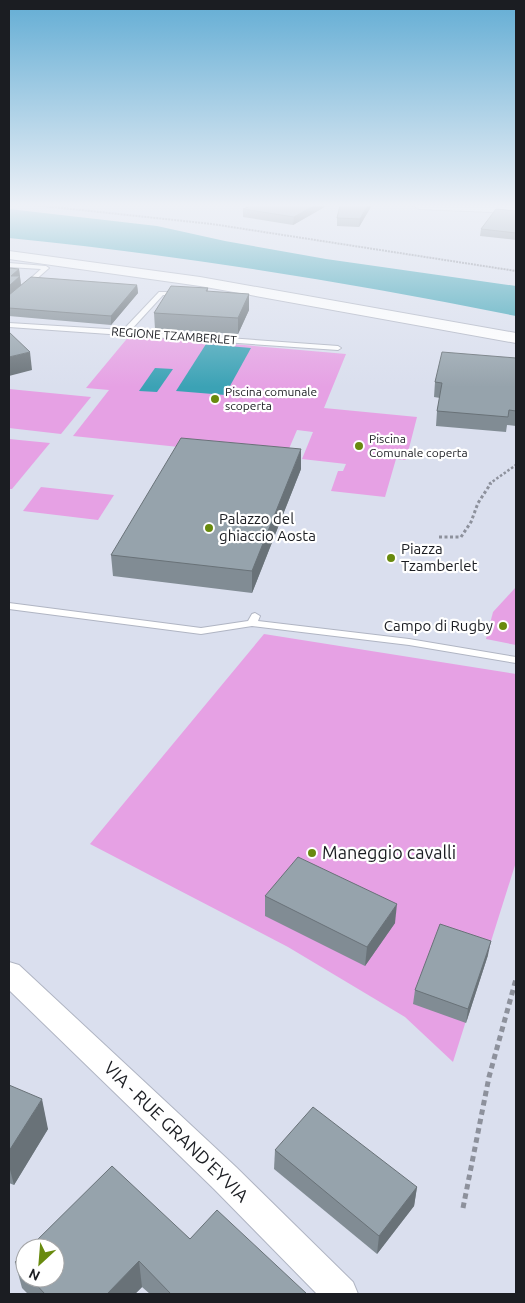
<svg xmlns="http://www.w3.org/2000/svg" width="525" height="1303" viewBox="0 0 525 1303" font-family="Ubuntu,sans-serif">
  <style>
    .green { fill: #e6a1e4 }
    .water { fill: #3ba2b5 }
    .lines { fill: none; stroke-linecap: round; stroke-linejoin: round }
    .lane-casing { stroke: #b0b5c3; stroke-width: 2 }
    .street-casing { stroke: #b0b5c3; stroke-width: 2 }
    .secondary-casing { stroke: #b0b5c3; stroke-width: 2 }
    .highway-casing { stroke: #b0b5c3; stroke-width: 2 }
    .path-far3 { stroke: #8d919c; stroke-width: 2; stroke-dasharray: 2 1; stroke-linecap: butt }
    .path-far2 { stroke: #8d919c; stroke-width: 2.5; stroke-dasharray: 2.5 2; stroke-linecap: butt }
    .path-far1 { stroke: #8d919c; stroke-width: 3; stroke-dasharray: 3 2.5; stroke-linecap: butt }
    .path { stroke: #8d919c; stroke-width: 5; stroke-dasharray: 5.5 4; stroke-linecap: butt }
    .lane { fill: #fff; fill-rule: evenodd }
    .street { fill: #fff; fill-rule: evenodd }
    .secondary { fill: #fff; fill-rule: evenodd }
    .highway { fill: #fff; fill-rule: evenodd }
    .wall { fill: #818c94 }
    .shaded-wall { fill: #697278 }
    .building { fill: #96a3ac; stroke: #697278 }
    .poi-dot { fill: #688a0e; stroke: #fff; stroke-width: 2 }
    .labels { text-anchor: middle; stroke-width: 4.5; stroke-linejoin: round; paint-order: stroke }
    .far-street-label { font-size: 12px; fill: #1b1d22; stroke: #fff }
    .far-poi-label { font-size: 12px; fill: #1b1d22; stroke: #fff; text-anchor: start }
    .poi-label { font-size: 15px; fill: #1b1d22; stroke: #fff; text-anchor: start }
    .near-poi-label { font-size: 18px; fill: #1b1d22; stroke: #fff; text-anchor: start }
    .near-street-label { font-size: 18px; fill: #1b1d22; stroke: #fff }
  </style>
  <rect width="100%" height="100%" fill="#dadfee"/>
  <g class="green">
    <polygon points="130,335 346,354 324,408 417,417 406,460 396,459 385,497 331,491 338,471 343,471 346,464 302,459 313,432 297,430 285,458 73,436 109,390 86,388"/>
    <polygon points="9,389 91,397 61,434 9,428"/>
    <polygon points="9,439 50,443 12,489 9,489"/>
    <polygon points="41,487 114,495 98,520 23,511"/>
    <polygon points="516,587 516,645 486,639 493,612"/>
    <polygon points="264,634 516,674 516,862 453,1062 405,1017 288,947 90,844"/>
  </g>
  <g class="water">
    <path d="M9,209L157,226L225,241L326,259L516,286V316C348,282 179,255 9,238Z"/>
    <polygon points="206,344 251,348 225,395 176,391"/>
    <polygon points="155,368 173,369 157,392 139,391"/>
  </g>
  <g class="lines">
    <defs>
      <g id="lane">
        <polygon points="9,263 46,266 49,268 9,303 9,298 41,269 9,267"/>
        <polygon points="159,292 179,292 182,294 179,296 163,295 130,331 338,346 341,348 338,350 9,327 9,323 123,330"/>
        <polygon points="9,603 201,628 248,621 252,614 255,613 260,616 258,621 409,639 516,657 516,663 409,645 252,626 201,634 9,609"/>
      </g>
      <polygon id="street" points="9,962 19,965 236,1167 353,1282 358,1294 317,1294 214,1189 9,990"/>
      <polygon id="secondary" points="412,205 516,205 516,213 419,209"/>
      <polygon id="highway" points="9,251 200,277 516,333 516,343 200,286 9,259"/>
    </defs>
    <use href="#lane" class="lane-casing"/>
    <use href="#street" class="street-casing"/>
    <use href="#secondary" class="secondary-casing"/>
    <use href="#highway" class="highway-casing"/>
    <polyline class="path-far3" points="34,205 212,224 516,271"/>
    <polyline class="path-far2" points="489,484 516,465"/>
    <polyline class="path-far1" points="439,537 461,537 471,522 478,503 491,483"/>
    <polyline class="path" points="463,1208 489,1077 516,979"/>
    <use href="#lane" class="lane"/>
    <use href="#street" class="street"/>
    <use href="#secondary" class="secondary"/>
    <use href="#highway" class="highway"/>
  </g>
  <g class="wall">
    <polygon points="252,205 328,205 293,225 243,217 243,209"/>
    <polygon points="372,205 359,227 337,226 337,218"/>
    <polygon points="516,211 516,240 480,236 481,229"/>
    <polygon points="9,268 19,269 21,285 13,292 137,285 138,293 111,325 9,316"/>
    <polygon points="208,288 208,292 249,294 249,310 238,334 155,329 154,313"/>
    <polygon points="516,358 516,426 507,425 506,432 436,426 437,411 440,398 434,397 435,382"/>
    <polygon points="301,469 252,593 113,576 111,555"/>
    <polygon points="265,896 395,923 365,966 265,916"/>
    <polygon points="488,955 466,1023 413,1004 415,990"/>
    <polygon points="9,1085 48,1129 14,1185 9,1183"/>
    <polygon points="275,1150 417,1187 414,1206 377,1254 274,1169"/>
    <polygon points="190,1239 307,1294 150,1294 142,1287 135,1294 28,1294 22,1288 15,1262 25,1252 25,1278 55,1278"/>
  </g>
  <g class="shaded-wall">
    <polygon points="315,205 328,205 293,225 294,217"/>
    <polygon points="368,205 372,205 359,227 360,219"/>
    <polygon points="19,269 21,285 9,296 9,286 11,276"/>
    <polygon points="137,285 138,293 111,325 111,316"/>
    <polygon points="249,294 249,310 238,334 238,318"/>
    <polygon points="30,352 32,370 9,376 9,357"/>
    <polygon points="301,449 301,469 252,593 252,571"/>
    <polygon points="397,904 395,923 365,966 367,947"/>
    <polygon points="491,941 488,955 466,1023 468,1009"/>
    <polygon points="42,1099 48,1129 14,1185 9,1166 9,1151"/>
    <polygon points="417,1187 414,1206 377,1254 379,1236"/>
    <polygon points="139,1261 142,1287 135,1294 107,1294"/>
  </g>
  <g class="building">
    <polygon points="252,205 315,205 294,217 243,209"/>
    <polygon points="340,205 368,205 360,219 337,218"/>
    <polygon points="496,209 516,211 516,233 481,229"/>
    <polygon points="9,268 19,269 11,276 20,276 9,286"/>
    <polygon points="31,277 137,285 111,316 9,308 9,295"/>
    <polygon points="171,286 208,288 206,291 249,294 238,318 154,313"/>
    <polygon points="9,332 30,352 9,357"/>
    <polygon points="442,352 516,358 516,411 509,410 508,417 437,411 442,383 435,382"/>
    <polygon points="181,438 301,449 252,571 111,555"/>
    <polygon points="298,857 397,904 367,947 265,896"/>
    <polygon points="440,924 491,941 468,1009 415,990"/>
    <polygon points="9,1085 42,1099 9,1151"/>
    <polygon points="313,1107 417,1187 379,1236 275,1150"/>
    <polygon points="112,1166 190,1239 217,1210 307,1294 171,1294 139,1261 107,1294 45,1294 30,1278 55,1278 55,1248 29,1248"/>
    <polygon points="25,1252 25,1273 15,1262"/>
  </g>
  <linearGradient id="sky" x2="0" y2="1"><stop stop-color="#63add4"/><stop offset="0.53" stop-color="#eef1f7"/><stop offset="1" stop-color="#eef1f7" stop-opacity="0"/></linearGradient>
  <rect width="525" height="387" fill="url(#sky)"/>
  <g class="poi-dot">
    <circle cx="215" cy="399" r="5"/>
    <circle cx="359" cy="446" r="5"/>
    <circle cx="209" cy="528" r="5"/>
    <circle cx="391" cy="558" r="5"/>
    <circle cx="503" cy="626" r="5"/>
    <circle cx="312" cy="853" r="5"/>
  </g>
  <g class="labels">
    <g class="far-street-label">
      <text transform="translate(174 336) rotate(4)" y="4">REGIONE TZAMBERLET</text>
    </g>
    <g class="far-poi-label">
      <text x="225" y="396">Piscina comunale<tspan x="225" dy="14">scoperta</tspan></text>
      <text x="369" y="443">Piscina<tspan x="369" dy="14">Comunale coperta</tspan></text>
    </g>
    <g class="poi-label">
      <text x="219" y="524">Palazzo del<tspan x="219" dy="17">ghiaccio Aosta</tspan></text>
      <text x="401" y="554">Piazza<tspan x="401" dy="17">Tzamberlet</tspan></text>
      <text x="493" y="631" text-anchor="end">Campo di Rugby</text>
    </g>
    <g class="near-poi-label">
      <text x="322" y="859">Maneggio cavalli</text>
    </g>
    <g class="near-street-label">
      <text transform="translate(176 1132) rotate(44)" y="6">VIA - RUE GRAND'EYVIA</text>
    </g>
  </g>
  <rect width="525" height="1303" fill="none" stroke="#1b1d22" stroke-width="20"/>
  <g transform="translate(40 1263) rotate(206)"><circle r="24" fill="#ffffff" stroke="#a4a5a7"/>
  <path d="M0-4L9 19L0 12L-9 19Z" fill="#688a0e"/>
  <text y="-8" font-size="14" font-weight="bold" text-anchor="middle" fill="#1b1d22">N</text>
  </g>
</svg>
